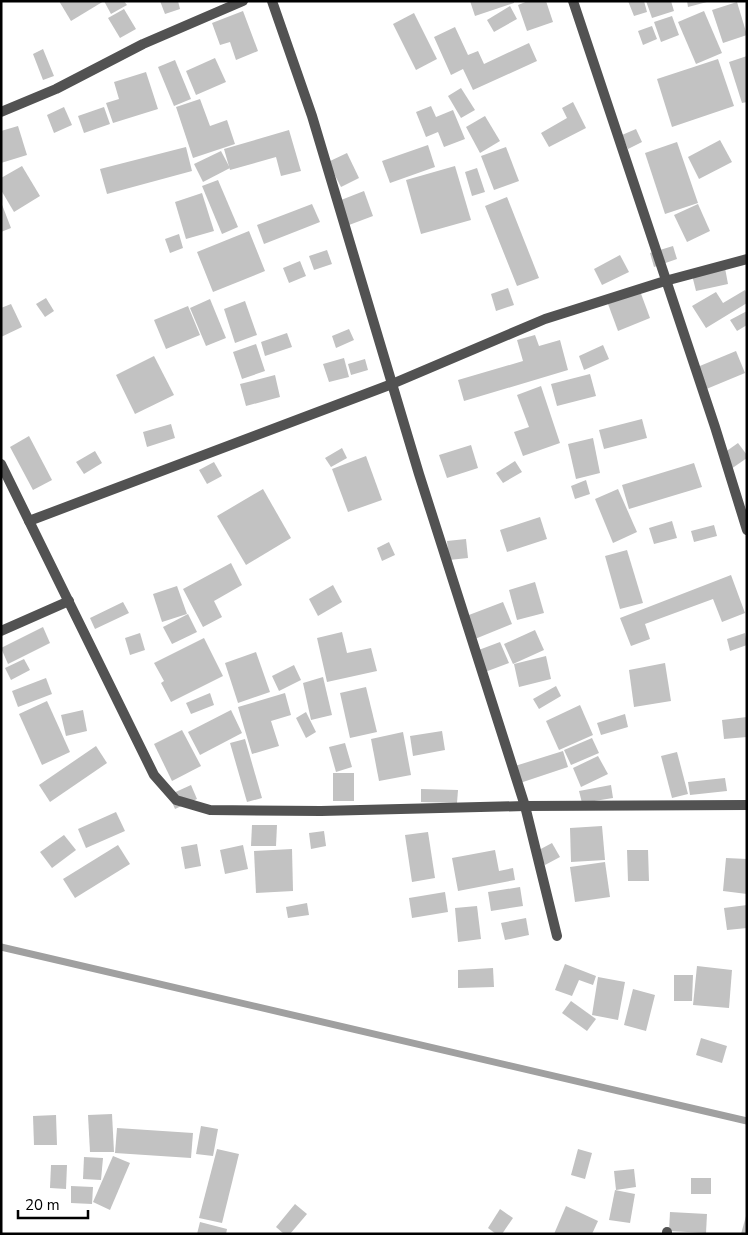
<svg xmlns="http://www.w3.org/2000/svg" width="748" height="1235" viewBox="0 0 748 1235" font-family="'Nunito Sans',sans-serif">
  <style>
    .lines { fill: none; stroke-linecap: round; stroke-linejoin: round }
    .stream { stroke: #a0a0a0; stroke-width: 7 }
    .building { fill: #c2c2c2 }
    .minor { stroke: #525252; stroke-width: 10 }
  </style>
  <rect width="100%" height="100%" fill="#fff"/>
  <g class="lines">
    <polyline class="stream" points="1,947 747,1121"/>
  </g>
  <g class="building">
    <polygon points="59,1 104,1 71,21"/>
    <polygon points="104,1 124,1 127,5 111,14"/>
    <polygon points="160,1 178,1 180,9 165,14"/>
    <polygon points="470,1 514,1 514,3 475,16"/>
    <polygon points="528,1 546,1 553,22 527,31 518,5"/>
    <polygon points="628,1 644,1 647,12 634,16"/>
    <polygon points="646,1 671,1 674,11 652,18"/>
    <polygon points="687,1 707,1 707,2 688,7"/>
    <polygon points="737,2 747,35 723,43 712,10"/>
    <polygon points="510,6 517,19 494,32 487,20"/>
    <polygon points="124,9 136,29 120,38 108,18"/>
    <polygon points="243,11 258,51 236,60 230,42 220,45 212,23"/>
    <polygon points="704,11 722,53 696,64 678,22"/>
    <polygon points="414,13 437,59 416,70 393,24"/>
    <polygon points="672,16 679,35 661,42 654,22"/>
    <polygon points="652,26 657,39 643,45 638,31"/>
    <polygon points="455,27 468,55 478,51 484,64 529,43 537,61 473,90 463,69 451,75 434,37"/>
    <polygon points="43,49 54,76 43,80 33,54"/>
    <polygon points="747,56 747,102 742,103 729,62"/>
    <polygon points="215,58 226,82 196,95 186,71"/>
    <polygon points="718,59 734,106 672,127 657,79"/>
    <polygon points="175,60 191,99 174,106 158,67"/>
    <polygon points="146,72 158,109 113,123 106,103 119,99 114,82"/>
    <polygon points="461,88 475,110 461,118 448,96"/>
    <polygon points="200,99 210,126 227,120 235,144 193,158 176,107"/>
    <polygon points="573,102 586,128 549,147 541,133 567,118 562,108"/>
    <polygon points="431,106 436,117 453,110 465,139 444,147 438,132 426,137 416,112"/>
    <polygon points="64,107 72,125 54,133 47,115"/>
    <polygon points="104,107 110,124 84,133 78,116"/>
    <polygon points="485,116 500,141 480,153 466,127"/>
    <polygon points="18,126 27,155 1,163 1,131"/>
    <polygon points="636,129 642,142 628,149 622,135"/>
    <polygon points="289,130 301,171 281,176 276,157 230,170 224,149"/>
    <polygon points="720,140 732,162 699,179 688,157"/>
    <polygon points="677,142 698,203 665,214 645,153"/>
    <polygon points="428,145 435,167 390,183 382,161"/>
    <polygon points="186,147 192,171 107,194 100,169"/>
    <polygon points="506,147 519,181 494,190 481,156"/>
    <polygon points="221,151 230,168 203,182 194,164"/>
    <polygon points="347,153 359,178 341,187 328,162"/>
    <polygon points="22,166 40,196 14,212 1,190 1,178"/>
    <polygon points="455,166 471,220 421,234 406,180"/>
    <polygon points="477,168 485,192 472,196 465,172"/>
    <polygon points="218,180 238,227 222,234 202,186"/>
    <polygon points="364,191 373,216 349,225 341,200"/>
    <polygon points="202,193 214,231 186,239 175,202"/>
    <polygon points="507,197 539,278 517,286 485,206"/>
    <polygon points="1,202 11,228 1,232"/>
    <polygon points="312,204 320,222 264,244 257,225"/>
    <polygon points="698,204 710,231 687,242 674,215"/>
    <polygon points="249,231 265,271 213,292 197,252"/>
    <polygon points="179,234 183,248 170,253 165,239"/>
    <polygon points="673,246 677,259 654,267 650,253"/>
    <polygon points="327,250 332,264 314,270 309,256"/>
    <polygon points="620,255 629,272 602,285 594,269"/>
    <polygon points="300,261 306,276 289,283 283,268"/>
    <polygon points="725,268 728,284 696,291 692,275"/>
    <polygon points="508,288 514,305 496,311 491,294"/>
    <polygon points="745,290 747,294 747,303 706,328 692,306 716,292 723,303"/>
    <polygon points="640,291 650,318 618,331 608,304"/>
    <polygon points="46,298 54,311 45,317 36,304"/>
    <polygon points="210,299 226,338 206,346 190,308"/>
    <polygon points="245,301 257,335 235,343 224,309"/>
    <polygon points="11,304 22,327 1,337 1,308"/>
    <polygon points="188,306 200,335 166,349 154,320"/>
    <polygon points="747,311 747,325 737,331 730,320"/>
    <polygon points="349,329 354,340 336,348 332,336"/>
    <polygon points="287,333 292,347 265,356 261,342"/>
    <polygon points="535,335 539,346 560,340 568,370 464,401 458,380 523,361 517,340"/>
    <polygon points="256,344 265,371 242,379 233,352"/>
    <polygon points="603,345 609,359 584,370 579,356"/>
    <polygon points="736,351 745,373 704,390 695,368"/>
    <polygon points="154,356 174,395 135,414 116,375"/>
    <polygon points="344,358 349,377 329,382 323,364"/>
    <polygon points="365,359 368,370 351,375 348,364"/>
    <polygon points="590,374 596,396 557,406 551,384"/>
    <polygon points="275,375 280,397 246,406 240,384"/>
    <polygon points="541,386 560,443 523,456 514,432 529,427 517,395"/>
    <polygon points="642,419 647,438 604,449 599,430"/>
    <polygon points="171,424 175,438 147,447 143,432"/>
    <polygon points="29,436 52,480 33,490 10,447"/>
    <polygon points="593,438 600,473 576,479 568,444"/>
    <polygon points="738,443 747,455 747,458 731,469 721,455"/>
    <polygon points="471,445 478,468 447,478 439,455"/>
    <polygon points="342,448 347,458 331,467 325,458"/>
    <polygon points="95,451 102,463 84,474 76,462"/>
    <polygon points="366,456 382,500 348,512 332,469"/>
    <polygon points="515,461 522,472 503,483 496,473"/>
    <polygon points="214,462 222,476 207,484 199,470"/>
    <polygon points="694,463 702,487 629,509 622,485"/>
    <polygon points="586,480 590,494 575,499 571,486"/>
    <polygon points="263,489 291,538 246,565 217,516"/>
    <polygon points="618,489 637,532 613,543 595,499"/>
    <polygon points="540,517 547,539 507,552 500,530"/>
    <polygon points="672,521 677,538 654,544 649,528"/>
    <polygon points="714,525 717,536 694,542 691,531"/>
    <polygon points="466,539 468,558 449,560 447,541"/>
    <polygon points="389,542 395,555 382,561 377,548"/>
    <polygon points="627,550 643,603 620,609 605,556"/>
    <polygon points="231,563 242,585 214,601 222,617 203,627 183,589"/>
    <polygon points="731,575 745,613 722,622 713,599 645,624 650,639 631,646 620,618"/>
    <polygon points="535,582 544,613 517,620 509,590"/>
    <polygon points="333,585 342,602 318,616 309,599"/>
    <polygon points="177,586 187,614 162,622 153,594"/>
    <polygon points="123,602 129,613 95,629 90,618"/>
    <polygon points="503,602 512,624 470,641 461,618"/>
    <polygon points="188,614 197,632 172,644 163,627"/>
    <polygon points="43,627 50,643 8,664 1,648"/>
    <polygon points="535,630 544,650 513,664 504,644"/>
    <polygon points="342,632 347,653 371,648 377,671 327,682 317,638"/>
    <polygon points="140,633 145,650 130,655 125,638"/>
    <polygon points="745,633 747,645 730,651 727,639"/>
    <polygon points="204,638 223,676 171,702 161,683 164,681 154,663"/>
    <polygon points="500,642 509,663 485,672 476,651"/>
    <polygon points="256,652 270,692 238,703 225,663"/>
    <polygon points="546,656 551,679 519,687 514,664"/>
    <polygon points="24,659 30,670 11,680 5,668"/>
    <polygon points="665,663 671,701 634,707 629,670"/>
    <polygon points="294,665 301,680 279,691 272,676"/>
    <polygon points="323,677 332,715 311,720 303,683"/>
    <polygon points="46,678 52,694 18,707 12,691"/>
    <polygon points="556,686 561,696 539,709 533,699"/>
    <polygon points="366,687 377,732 350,738 340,693"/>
    <polygon points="210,693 214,705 191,714 186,703"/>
    <polygon points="285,693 291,715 271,721 279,746 252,754 238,707"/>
    <polygon points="47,701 70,752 42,765 19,714"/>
    <polygon points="580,705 593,735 559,750 546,721"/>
    <polygon points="83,710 87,731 66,736 61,715"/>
    <polygon points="231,710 242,733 200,755 188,732"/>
    <polygon points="306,712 316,732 306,738 296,718"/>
    <polygon points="625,714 628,727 601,735 597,723"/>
    <polygon points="747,717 747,737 724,739 722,720"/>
    <polygon points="182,730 201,766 172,781 154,744"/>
    <polygon points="442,731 445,750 413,756 410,736"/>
    <polygon points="403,732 411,775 379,781 371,739"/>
    <polygon points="592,738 599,753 571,765 564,750"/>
    <polygon points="245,739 262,798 247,802 230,743"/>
    <polygon points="345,743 352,767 336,772 329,747"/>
    <polygon points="96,746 107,763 50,802 39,785"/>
    <polygon points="563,751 568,767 520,783 515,766"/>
    <polygon points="677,752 688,794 672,798 661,756"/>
    <polygon points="598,756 608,774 581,787 573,768"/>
    <rect x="333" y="773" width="21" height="28"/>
    <polygon points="725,778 727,791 690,795 688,782"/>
    <polygon points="191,785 197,799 175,809 169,795"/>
    <polygon points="611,785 613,798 582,803 579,791"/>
    <polygon points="421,789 458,790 457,803 421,802"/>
    <polygon points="116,812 125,831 86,848 78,829"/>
    <polygon points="252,825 277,825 276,846 251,846"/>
    <polygon points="602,826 605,860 571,862 570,828"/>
    <polygon points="324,831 326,846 311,849 309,833"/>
    <polygon points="428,832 435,878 412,882 405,835"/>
    <polygon points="64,835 76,850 52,868 40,852"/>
    <polygon points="552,843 560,857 545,865 537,851"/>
    <polygon points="197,844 201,866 185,869 181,847"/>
    <polygon points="118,845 130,864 75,898 63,879"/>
    <polygon points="243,845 248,869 225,874 220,850"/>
    <polygon points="292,849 293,891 256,893 254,851"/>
    <polygon points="495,850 499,871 513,868 515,880 458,891 452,858"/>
    <polygon points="627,850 648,850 649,881 628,881"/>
    <polygon points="726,858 747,859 747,894 723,891"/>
    <polygon points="605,862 610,897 575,902 570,867"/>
    <polygon points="520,887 523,906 491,911 488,892"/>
    <polygon points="445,892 448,912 412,918 409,898"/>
    <polygon points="307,903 309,915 288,918 286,907"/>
    <polygon points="747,905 747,928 727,930 724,908"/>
    <polygon points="477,906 481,939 458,942 455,908"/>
    <polygon points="526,918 529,935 505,940 501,923"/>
    <polygon points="565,964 596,976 593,985 579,980 572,996 555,990"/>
    <polygon points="697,966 732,970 729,1008 693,1005"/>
    <polygon points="493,968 494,987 458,988 458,970"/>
    <polygon points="674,975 693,975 692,1001 674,1001"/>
    <polygon points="598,977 625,982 618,1020 592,1015"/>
    <polygon points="633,989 655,995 646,1031 624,1025"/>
    <polygon points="571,1001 596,1019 587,1031 562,1013"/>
    <polygon points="701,1038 727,1046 722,1063 696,1055"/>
    <polygon points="112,1114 114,1152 90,1152 88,1115"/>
    <polygon points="56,1115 57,1145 34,1145 33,1116"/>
    <polygon points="201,1126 218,1129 213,1156 196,1154"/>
    <polygon points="117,1128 193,1133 191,1158 115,1153"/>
    <polygon points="217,1149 239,1154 222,1223 199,1218"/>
    <polygon points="578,1149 592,1153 585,1179 571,1175"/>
    <polygon points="113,1156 130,1163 110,1210 93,1202"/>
    <polygon points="84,1157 103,1158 101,1180 83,1179"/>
    <polygon points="51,1165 67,1165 66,1189 50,1188"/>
    <polygon points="634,1169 636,1187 616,1190 614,1171"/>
    <rect x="691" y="1178" width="20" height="16"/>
    <polygon points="71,1186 93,1187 92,1204 71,1203"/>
    <polygon points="615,1190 635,1194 630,1223 609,1220"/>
    <polygon points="295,1204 307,1214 290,1234 284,1234 276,1227"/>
    <polygon points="566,1206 598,1221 592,1234 554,1234"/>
    <polygon points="500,1209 513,1218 502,1234 496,1234 488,1228"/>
    <polygon points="670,1212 707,1214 706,1233 669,1231"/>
    <polygon points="746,1216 747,1234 741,1234"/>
    <polygon points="200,1222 227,1229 226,1234 197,1234"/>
  </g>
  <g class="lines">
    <g class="minor">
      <polyline points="272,1 312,116 419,474 525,806 557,936"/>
      <polyline points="573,1 715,427 747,530"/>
      <polyline points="1,112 56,89 143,44 243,1"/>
      <polyline points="1,464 154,775 176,800 210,810 321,811 525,806 747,805"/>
      <polyline points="29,521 392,384 545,319 665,281 747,259"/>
      <polyline points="1,631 69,601"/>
      <polyline points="667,1232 667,1234"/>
    </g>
  </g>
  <rect width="748" height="1235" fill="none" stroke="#000000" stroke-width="5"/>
  <path d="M18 1210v8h70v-8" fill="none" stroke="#000000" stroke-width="2.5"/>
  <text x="25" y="1210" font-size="15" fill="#000000" stroke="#ffffff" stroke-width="4" paint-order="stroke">20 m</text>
</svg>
